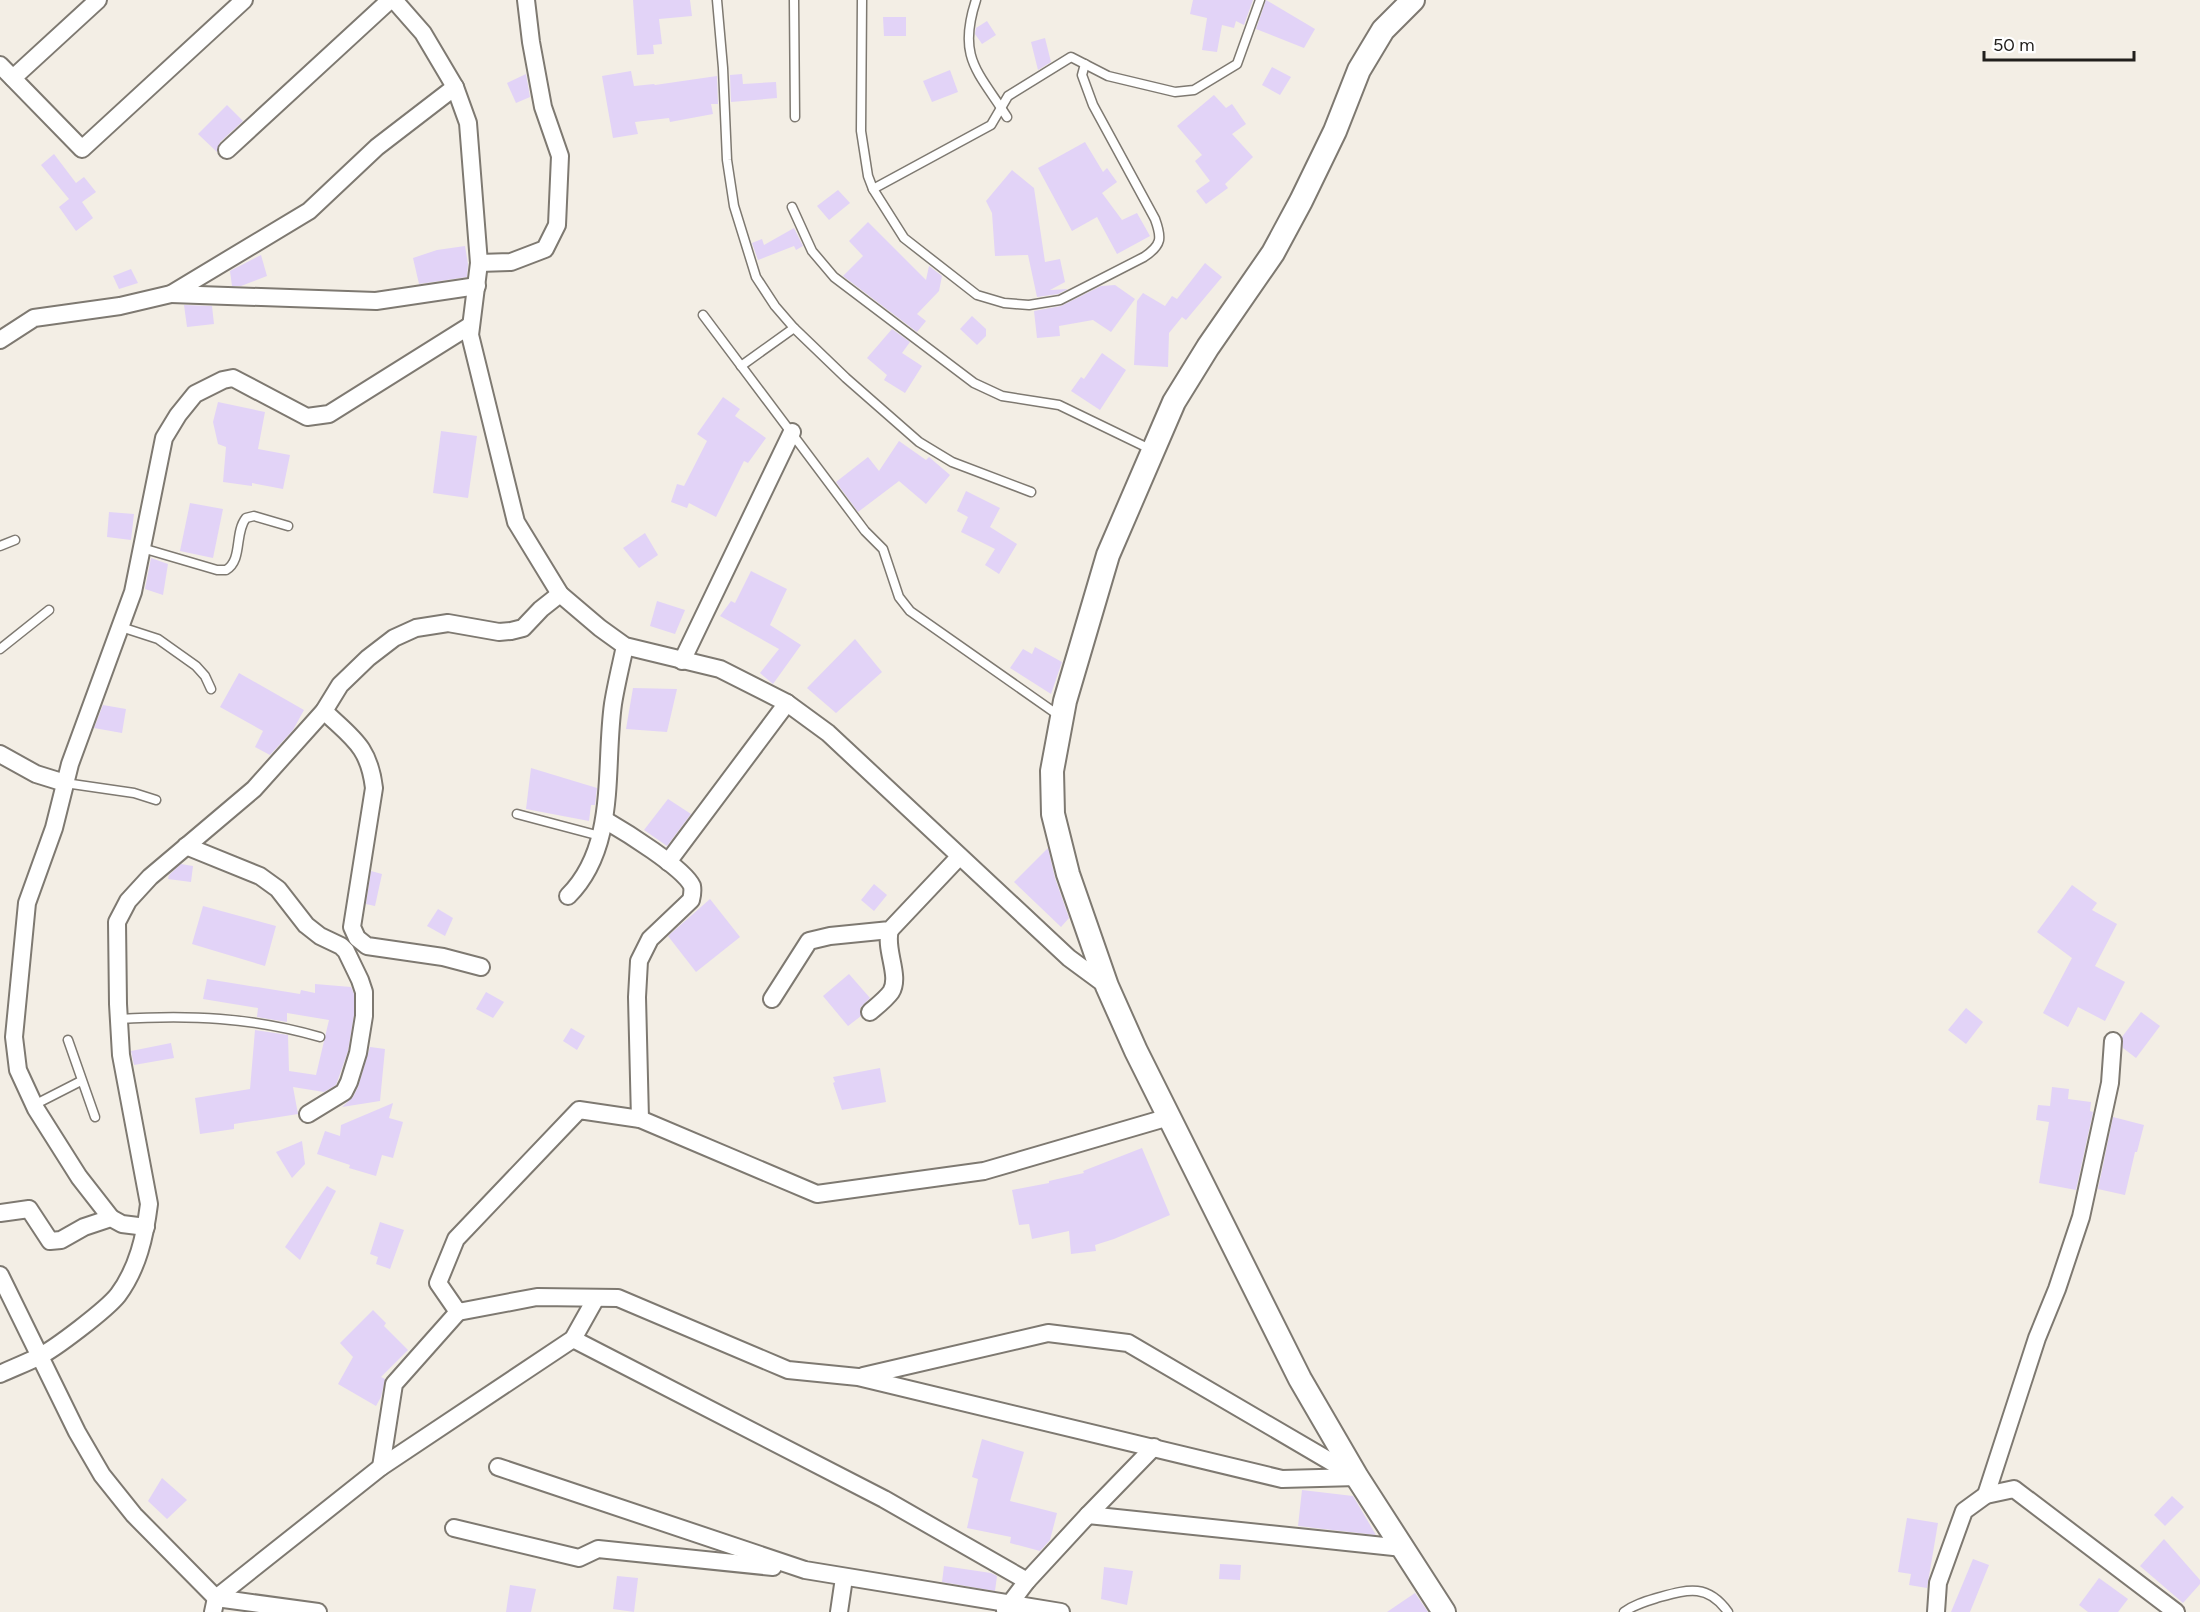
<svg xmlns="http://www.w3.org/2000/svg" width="2200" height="1612" viewBox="0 0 2200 1612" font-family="Figtree,sans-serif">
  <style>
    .building { fill: #e2d3f7 }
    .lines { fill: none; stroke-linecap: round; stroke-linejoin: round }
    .lane-casing { stroke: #7e7971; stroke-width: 11 }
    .street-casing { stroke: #7e7971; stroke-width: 20 }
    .secondary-casing { stroke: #7e7971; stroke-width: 26 }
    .lane { stroke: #fff; stroke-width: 8 }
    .street { stroke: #fff; stroke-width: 16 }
    .secondary { stroke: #fff; stroke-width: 22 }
  </style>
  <rect width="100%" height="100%" fill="#f3eee5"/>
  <g class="building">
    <polygon points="633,0 690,0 692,16 659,19 662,44 653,45 654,54 637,55"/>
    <polygon points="1193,0 1253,0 1244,25 1236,21 1234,28 1222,25 1217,52 1202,50 1207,18 1190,14"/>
    <polygon points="1266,0 1315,29 1304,48 1256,29"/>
    <polygon points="883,17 906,17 906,36 884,36"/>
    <polygon points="987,21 996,35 982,44 975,34 976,28"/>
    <polygon points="1045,38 1051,62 1038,70 1031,42"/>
    <polygon points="1272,67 1291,77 1280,95 1262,85"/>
    <polygon points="950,70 958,92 932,102 923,81"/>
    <polygon points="631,71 634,86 654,84 655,85 717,76 718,104 711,104 713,114 670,122 669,118 635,122 638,134 613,138 602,76"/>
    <polygon points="526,74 530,97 516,103 507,83"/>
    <polygon points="742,74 743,84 776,82 777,98 731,102 730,75"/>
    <polygon points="1214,95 1226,108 1232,104 1246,124 1232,134 1253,157 1225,184 1228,188 1206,204 1196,191 1210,181 1195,161 1202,155 1177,126"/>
    <polygon points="227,105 243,121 220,142 217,152 198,134"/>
    <polygon points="1085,142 1103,172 1107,168 1117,182 1102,193 1122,220 1137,213 1150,236 1117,254 1097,217 1072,231 1038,168"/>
    <polygon points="54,154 76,183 84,177 96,192 82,202 93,218 76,231 59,207 69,199 41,165"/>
    <polygon points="1012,170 1034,188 1045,262 1060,259 1065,282 1050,290 1068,289 1058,294 1037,297 1028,255 995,256 992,213 986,201"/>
    <polygon points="838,190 850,203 829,220 817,206"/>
    <polygon points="868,222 926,280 929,266 942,276 939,291 917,314 926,321 917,332 843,276 863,256 849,241"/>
    <polygon points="794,228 803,246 796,250 794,246 758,260 752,243 762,239 764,245"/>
    <polygon points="465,246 468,264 467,277 419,284 413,258 437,250"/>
    <polygon points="261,255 267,276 241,286 232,286 230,271"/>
    <polygon points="1205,263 1222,277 1186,320 1182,317 1169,333 1168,367 1134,365 1137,301 1143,293 1165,306 1172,296 1177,299"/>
    <polygon points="131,269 138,283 119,289 113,276"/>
    <polygon points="1115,285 1135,299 1111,332 1093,320 1059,326 1060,336 1037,338 1034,311 1061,306 1101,286"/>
    <polygon points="184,305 212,306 214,324 187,327"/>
    <polygon points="972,316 986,329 986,336 977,345 960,329"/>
    <polygon points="892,329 910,342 902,353 922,366 905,393 884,380 887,375 867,358"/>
    <polygon points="1102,353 1126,370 1100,410 1071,391 1081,377 1084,379"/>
    <polygon points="723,397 740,409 735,416 766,438 748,463 744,461 716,517 689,503 687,508 671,502 677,484 684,486 707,441 697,434"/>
    <polygon points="218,402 265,412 258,449 290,455 283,489 252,483 252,486 223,482 226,447 218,444 213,422"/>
    <polygon points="441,431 477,436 468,498 433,493"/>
    <polygon points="899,441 926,460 929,457 950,475 926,504 899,481 858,512 836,482 868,457 879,471"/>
    <polygon points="966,491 1000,508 990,527 1017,544 999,574 985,565 995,549 961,532 968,517 957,511"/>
    <polygon points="190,503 223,509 213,558 180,551"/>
    <polygon points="109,512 134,514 131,540 107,537"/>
    <polygon points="645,533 658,555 639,568 623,548"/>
    <polygon points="151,558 168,564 163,595 145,589"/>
    <polygon points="751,571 787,589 770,625 801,645 773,684 760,673 779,649 720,616 731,601 735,603"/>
    <polygon points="657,601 685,610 675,634 650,626"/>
    <polygon points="855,639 882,672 836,713 807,688"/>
    <polygon points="1035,647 1062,662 1051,694 1010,668 1023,649 1032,654"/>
    <polygon points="239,673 304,710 293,730 270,755 255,747 263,731 220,707"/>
    <polygon points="633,688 677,689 667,732 626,729"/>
    <polygon points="103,705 126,709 122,733 94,728"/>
    <polygon points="531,768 597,788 595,805 591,805 589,821 526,809"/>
    <polygon points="668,799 691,814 667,846 644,830"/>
    <polygon points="1048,848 1055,878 1069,918 1061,927 1014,882"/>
    <polygon points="181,864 193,866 191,882 168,879 169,875"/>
    <polygon points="371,871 382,874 375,906 366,904"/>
    <polygon points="874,884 887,895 874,911 861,900"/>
    <polygon points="2072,885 2097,903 2092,910 2117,924 2095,966 2125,982 2105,1021 2078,1007 2068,1027 2043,1013 2072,958 2037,932"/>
    <polygon points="710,899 740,937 696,972 668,936"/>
    <polygon points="203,906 276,926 265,966 192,944"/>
    <polygon points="438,909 453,918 445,936 427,926"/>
    <polygon points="849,974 870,998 860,1008 861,1016 848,1026 823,996"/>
    <polygon points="207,979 300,994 301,990 315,993 315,984 351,987 354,994 354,1015 348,1051 336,1085 324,1092 293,1087 298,1114 234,1124 234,1129 200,1134 195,1098 250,1089 255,1030 288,1035 289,1071 316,1075 329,1020 287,1013 287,1022 257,1017 258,1008 203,999"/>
    <polygon points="486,992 504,1002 493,1018 476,1009"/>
    <polygon points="1966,1008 1983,1022 1966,1044 1948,1030"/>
    <polygon points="2141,1012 2160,1026 2136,1058 2123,1048 2122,1037"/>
    <polygon points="571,1028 585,1036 577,1050 563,1041"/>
    <polygon points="171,1043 174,1058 134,1065 131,1051"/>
    <polygon points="370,1047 385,1049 380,1101 342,1107 353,1097 358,1087"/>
    <polygon points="880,1068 886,1102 842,1110 833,1083 835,1082 833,1077"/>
    <polygon points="2052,1087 2069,1089 2068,1099 2091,1102 2090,1111 2093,1112 2076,1190 2039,1183 2049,1122 2036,1120 2038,1105 2050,1106"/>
    <polygon points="393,1103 389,1118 403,1122 393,1158 382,1155 376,1176 349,1168 350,1165 317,1154 325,1131 340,1136 341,1125"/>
    <polygon points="2113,1117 2144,1125 2137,1152 2135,1152 2125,1195 2098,1189"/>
    <polygon points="302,1141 305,1164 292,1178 276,1152"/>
    <polygon points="1142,1148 1170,1215 1114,1239 1095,1245 1096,1251 1071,1254 1069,1231 1032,1239 1029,1224 1019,1225 1012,1190 1049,1183 1049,1181 1084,1173 1083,1171"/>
    <polygon points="327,1186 336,1191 300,1260 285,1247"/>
    <polygon points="380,1222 404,1230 390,1269 376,1264 378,1257 370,1254"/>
    <polygon points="373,1310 386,1323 384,1326 408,1350 381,1377 385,1379 381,1397 376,1406 338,1384 353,1357 340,1343"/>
    <polygon points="982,1439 1024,1452 1010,1501 1057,1513 1050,1540 1040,1551 1010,1543 1011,1537 967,1528 978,1479 972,1477"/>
    <polygon points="162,1478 187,1500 167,1519 148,1501"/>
    <polygon points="1302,1490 1353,1496 1376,1535 1298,1526"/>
    <polygon points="2172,1496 2184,1507 2165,1526 2154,1515"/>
    <polygon points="1907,1518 1938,1523 1927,1588 1909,1585 1911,1574 1898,1572"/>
    <polygon points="2164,1539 2200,1580 2200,1584 2183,1603 2140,1566"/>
    <polygon points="1973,1559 1989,1565 1970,1612 1951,1612"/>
    <polygon points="1220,1564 1241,1565 1240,1580 1219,1579"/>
    <polygon points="944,1566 991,1573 997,1576 995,1591 942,1582"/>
    <polygon points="1104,1567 1133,1571 1127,1605 1101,1599"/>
    <polygon points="617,1576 638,1578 634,1612 613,1609"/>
    <polygon points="2099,1578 2128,1599 2118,1612 2088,1612 2079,1605"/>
    <polygon points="510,1585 536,1589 531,1612 506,1612"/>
    <polygon points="1415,1593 1428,1612 1387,1612"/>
  </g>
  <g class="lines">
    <defs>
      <g id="lane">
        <polyline points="717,0 723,68 727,160 734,206 756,277 775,306 794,328 846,378 919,442 952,462 1031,492"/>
        <polyline points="794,0 795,117"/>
        <path d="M862,0L861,131L868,176L873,189L904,238L977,295L1004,303L1029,305L1060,300L1144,257C1162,245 1162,238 1155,219L1093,105L1082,75L1085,64"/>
        <path d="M976,0C957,58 978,71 1007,117"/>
        <polyline points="873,189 991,125 1008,96 1071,57 1108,76 1175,92 1194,90 1237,64 1260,0"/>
        <polyline points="792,207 812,251 834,277 974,383 1002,396 1059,405 1152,450"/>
        <polyline points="703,315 865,531 883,549 899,597 910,611 1061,717"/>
        <polyline points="741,366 794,328"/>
        <polyline points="0,546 15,540"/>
        <path d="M142,548L217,570H226C243,560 234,533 246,518L254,516L288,526"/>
        <polyline points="121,627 158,639 196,666 205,676 211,689"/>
        <polyline points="0,649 49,610"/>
        <polyline points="65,783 134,793 156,800"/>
        <polyline points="517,814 600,836"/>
        <path d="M119,1019C190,1015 251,1017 320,1037"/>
        <polyline points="68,1040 95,1117"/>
        <polyline points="34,1105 81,1081"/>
        <path d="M1624,1612C1635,1604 1647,1601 1660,1597C1689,1589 1708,1584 1728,1612"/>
      </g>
      <g id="street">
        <polyline points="394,0 423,33 455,87 468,123 479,263 470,335 516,522 560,594 600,628 625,646 720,669 787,703 828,733 1069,958 1107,986"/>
        <polyline points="0,65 82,149 244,0"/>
        <polyline points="13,78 98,0"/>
        <polyline points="227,150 390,0"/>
        <polyline points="479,263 511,262 545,249 557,225 560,156 543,107 531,42 526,0"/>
        <polyline points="171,294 376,301 477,286"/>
        <polyline points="0,340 34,318 120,306 171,294 309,211 377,147 455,87"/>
        <polyline points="682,661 792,432"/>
        <path d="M324,711C352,738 369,746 374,788L352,927L357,938L367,946L443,957L481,967"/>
        <polyline points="0,754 36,774 65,783"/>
        <path d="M605,820C624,831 684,868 692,886C693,891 692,896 691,900L650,939L639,961L637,997L640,1119"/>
        <polyline points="186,846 260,876 278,889 306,925 320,936 341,946 346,951 360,980 364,992 364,1016 358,1053 349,1082 344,1092 308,1114"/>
        <polyline points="668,862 787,703"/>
        <path d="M568,896C618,846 604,768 613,704C616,685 621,665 625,646"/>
        <polyline points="772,999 809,941 830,936 890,930 959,857"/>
        <path d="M870,1012C877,1006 886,999 891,992C901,976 884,949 890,930"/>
        <polyline points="1169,1117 984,1171 817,1194 640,1119 579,1110 456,1239 438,1283 458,1312 537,1297 618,1298 788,1370 858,1377 1282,1479 1357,1477"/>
        <polyline points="0,1213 29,1209 50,1241 61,1240 84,1227 111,1218 122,1224 146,1227"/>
        <polyline points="111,1218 79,1177 36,1109 18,1070 14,1037 27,903 54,828 70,764 133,592 164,438 178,415 195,394 223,380 233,378 307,417 329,414 471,325"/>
        <polyline points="0,1275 77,1432 102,1475 134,1515 216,1598 318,1612"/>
        <polyline points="573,1339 884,1499 1027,1581"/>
        <path d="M0,1374C13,1368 26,1363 38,1357C55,1349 107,1309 118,1295C138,1268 145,1236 149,1204L121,1055L118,1004L117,922L128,901L150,877L254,789L324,711L340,685L368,658L394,638L416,628L448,623L499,632L511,631L523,628L541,609L560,594"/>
        <polyline points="863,1376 1048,1333 1128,1343 1357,1477"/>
        <polyline points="381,1467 394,1384 458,1312"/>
        <polyline points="498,1467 805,1570 1061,1612"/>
        <polyline points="1986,1495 2037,1338 2057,1289 2081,1217 2110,1083 2113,1041"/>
        <polyline points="1088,1515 1403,1548"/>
        <polyline points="454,1528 579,1558 598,1549 773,1567"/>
        <polyline points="1005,1610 1027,1581 1088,1515 1154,1447"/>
        <polyline points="213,1612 216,1598 381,1467 573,1339 596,1298"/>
        <polyline points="839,1612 844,1578"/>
        <polyline points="1936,1612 1938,1583 1964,1511 1986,1495 2014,1489 2176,1612"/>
      </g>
      <polyline id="secondary" points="1413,0 1383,30 1359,70 1335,131 1301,201 1273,253 1208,347 1174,402 1108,555 1065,701 1052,771 1053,814 1068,874 1107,986 1136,1051 1300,1379 1357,1477 1444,1612"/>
    </defs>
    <use href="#lane" class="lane-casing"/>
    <use href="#street" class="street-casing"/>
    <use href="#secondary" class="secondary-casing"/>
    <use href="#lane" class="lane"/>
    <use href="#street" class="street"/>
    <use href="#secondary" class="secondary"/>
  </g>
  <path d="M1984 51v9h150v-9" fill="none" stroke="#211f1c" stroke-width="3"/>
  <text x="1993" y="51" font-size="18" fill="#211f1c" stroke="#ffffff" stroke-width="4.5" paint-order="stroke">50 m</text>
</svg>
